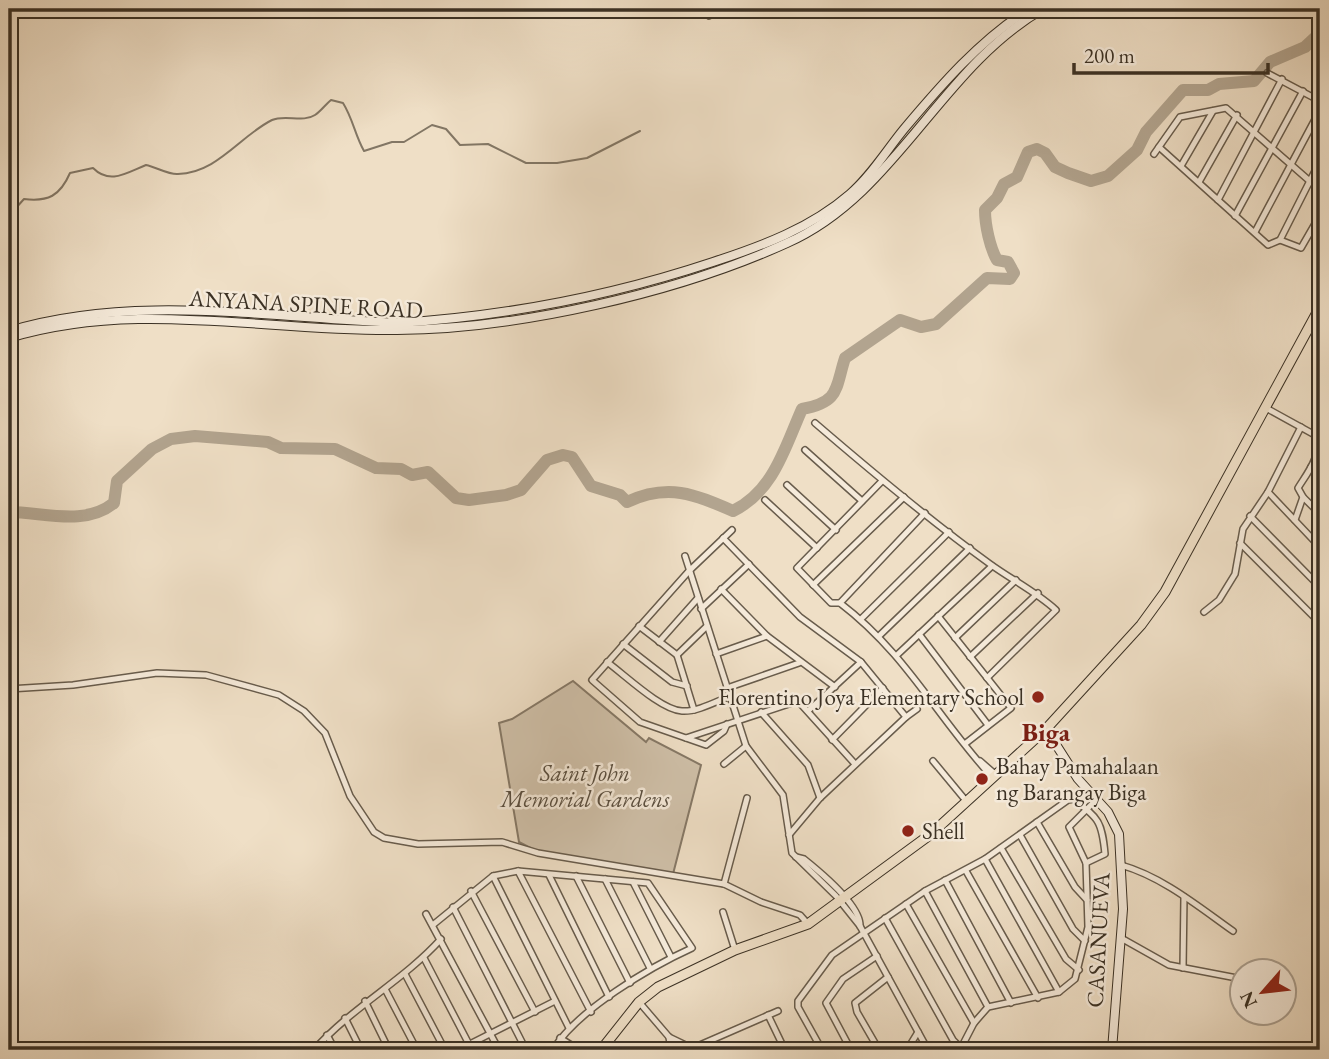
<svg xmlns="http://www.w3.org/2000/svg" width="1329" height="1059" viewBox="0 0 1329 1059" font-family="'EB Garamond',serif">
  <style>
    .green { fill: #d0c1aa; stroke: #867967; stroke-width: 2 }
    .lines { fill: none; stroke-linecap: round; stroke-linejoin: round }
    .stream { stroke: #827664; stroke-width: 2 }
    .river { stroke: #b2a48f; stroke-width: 12 }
    .street-casing { stroke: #685c4c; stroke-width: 8 }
    .secondary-casing { stroke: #3b3124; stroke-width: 10 }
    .primary-casing { stroke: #3b3124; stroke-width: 11 }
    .street { stroke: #f5eada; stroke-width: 5 }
    .secondary { stroke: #f5eada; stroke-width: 8 }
    .primary { stroke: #efdfc6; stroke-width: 9 }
    .poi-dot { fill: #8f2418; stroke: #f5eada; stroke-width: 2.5 }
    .labels { text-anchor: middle; stroke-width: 5; stroke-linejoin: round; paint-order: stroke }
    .street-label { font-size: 23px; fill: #3b3124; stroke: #f5eada }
    .poi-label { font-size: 23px; fill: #3b3124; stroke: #f5eada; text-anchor: start }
    .park-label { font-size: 23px; font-style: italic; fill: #594e3f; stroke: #f5eada }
    .quarter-label { font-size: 26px; font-weight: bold; fill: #7a1f14; stroke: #f5eada }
  </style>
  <rect width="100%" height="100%" fill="#efdfc6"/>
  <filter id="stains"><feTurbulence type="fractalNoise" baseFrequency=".00286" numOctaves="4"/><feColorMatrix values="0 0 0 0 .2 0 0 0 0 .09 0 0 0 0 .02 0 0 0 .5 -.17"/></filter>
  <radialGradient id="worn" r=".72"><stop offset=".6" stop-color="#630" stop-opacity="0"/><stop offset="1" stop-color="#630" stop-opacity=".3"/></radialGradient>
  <polygon class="green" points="573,681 646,742 649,738 701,765 673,874 540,853 519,842 499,723 512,719"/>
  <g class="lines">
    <path class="stream" d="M9,208L15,209L24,199C48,202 60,196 70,173L93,168C110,185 126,173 146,165C156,167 169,175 178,174C217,173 240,136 272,120C285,114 303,123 315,115C321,111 325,105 331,100L343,103C353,119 355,135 364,151L392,142H404L432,125L446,129L460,145L488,144L526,163H557L587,158L640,131"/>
    <path class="river" d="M9,512C43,512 84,527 114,503L117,481L152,449L171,439L195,436L268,442L281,448L335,449L376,468L401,469L412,475L428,472L456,498L469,500L506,495L521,490L547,460L563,455L572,457L591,486L620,495L627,502C668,483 694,494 733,511C774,491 785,447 802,409C840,402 835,389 845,358L900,320L921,327L936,324L987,278L1010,279L1014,273L1008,262L997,260C990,248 985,225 985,210L997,198L1004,184L1017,177L1028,152L1037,149L1045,153L1055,167L1068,173L1091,181L1108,176L1137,150L1146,132L1183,90H1208L1219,84L1254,81L1270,62L1305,47L1320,33"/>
    <defs>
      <g id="street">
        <polyline points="702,9 709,16 720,9"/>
        <polyline points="1267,73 1320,101"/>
        <polyline points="1159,147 1268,245 1280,240"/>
        <polyline points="1154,154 1180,117 1226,108 1320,190"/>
        <polyline points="1320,161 1280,240 1301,248 1320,215"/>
        <polyline points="1181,166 1213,111"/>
        <polyline points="1199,182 1237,115"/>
        <polyline points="1218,200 1282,79"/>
        <polyline points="1235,216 1303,91"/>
        <polyline points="1255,232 1320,110"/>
        <path d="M1266,408L1315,435C1323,454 1308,472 1298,488L1303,497L1295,520"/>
        <path d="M815,423C872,472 929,520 990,564C1012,580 1035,591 1056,610L987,678"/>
        <polyline points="805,450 862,501"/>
        <polyline points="1311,467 1320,477"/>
        <polyline points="787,485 836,530"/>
        <polyline points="1268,492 1320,547"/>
        <polyline points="1303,497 1320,514"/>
        <polyline points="765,500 817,548"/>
        <path d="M925,513L840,603C908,655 937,718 993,778"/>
        <polyline points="1250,516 1320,587"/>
        <polyline points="723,538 800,617 861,662 906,717 820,798 789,835"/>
        <polyline points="1240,543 1320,623"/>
        <polyline points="685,556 746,746 783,795 792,853 836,896 860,926 928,1050"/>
        <polyline points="813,585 904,497"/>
        <polyline points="721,589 767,636 835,687"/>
        <polyline points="840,603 831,603 797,568 882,481"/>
        <polyline points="701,609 749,564"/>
        <polyline points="1204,612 1219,600 1235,574 1243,529 1268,492 1301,427"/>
        <polyline points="938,616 1011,708 966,743"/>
        <polyline points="861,619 949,532"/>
        <polyline points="639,626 677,655 707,626"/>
        <polyline points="919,634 988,725"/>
        <polyline points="880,635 970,548"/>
        <polyline points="955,638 1016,580"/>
        <polyline points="659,642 698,598"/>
        <polyline points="623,644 672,682 687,686"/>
        <polyline points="716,654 767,636"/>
        <polyline points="677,655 694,710"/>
        <polyline points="897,655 992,566"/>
        <polyline points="970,657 1038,593"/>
        <path d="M607,662C625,675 661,710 682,711C697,712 715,702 730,696"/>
        <polyline points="727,688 799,663"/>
        <polyline points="9,689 73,685 157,673 206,675 279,695 304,711 325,733 350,796 374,832 384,838 418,844 502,842 538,853 724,884 761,902 800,915 808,924"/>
        <polyline points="808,711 861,662"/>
        <polyline points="761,712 808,765 820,798"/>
        <polyline points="906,717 917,709"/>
        <polyline points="727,724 724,731 706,745 640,722 592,680 689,571 732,530"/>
        <polyline points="686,738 798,701 855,764"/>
        <polyline points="832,740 883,688"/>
        <polyline points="933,761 967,802"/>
        <polyline points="980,761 996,775"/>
        <polyline points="724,764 746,746"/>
        <polyline points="1037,822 1075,887 1087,900"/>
        <polyline points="1020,835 1073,929 1085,941"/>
        <polyline points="1001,848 1066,959 1079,970"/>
        <path d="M796,857L804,859C819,871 861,906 860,926"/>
        <polyline points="985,859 1059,992"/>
        <path d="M1121,865C1163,877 1199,907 1233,931"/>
        <polyline points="518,871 591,1012"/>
        <polyline points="966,871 1038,998"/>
        <polyline points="549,875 609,997"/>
        <polyline points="493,876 569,1028"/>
        <polyline points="576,876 630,983"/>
        <polyline points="605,879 650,968"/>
        <polyline points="945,880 1011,1003"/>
        <polyline points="633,882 671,957"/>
        <polyline points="724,884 747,798"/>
        <polyline points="471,891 535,1012"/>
        <polyline points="925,891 988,1007"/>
        <polyline points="906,904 974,1023"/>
        <polyline points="453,907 526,1050"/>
        <polyline points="723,912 735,950"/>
        <polyline points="426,914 499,1050"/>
        <polyline points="885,918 953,1040 961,1048"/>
        <path d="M434,924L493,876L518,871L648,883L692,948C650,967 576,1011 553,1050"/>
        <polyline points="1121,938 1169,965 1242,979"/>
        <polyline points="424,958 472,1050"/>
        <polyline points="1183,968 1184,897"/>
        <polyline points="405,974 445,1050"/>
        <polyline points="385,989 417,1050"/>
        <polyline points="365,1001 389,1050"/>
        <polyline points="639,1002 669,1037 696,1050"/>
        <polyline points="768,1015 782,1044 791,1050"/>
        <polyline points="345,1018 361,1050"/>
        <polyline points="327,1035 335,1050"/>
        <polyline points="669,1037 671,1050"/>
        <polyline points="560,1038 579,1050"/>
        <polyline points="693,1048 778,1011"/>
        <path d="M314,1050C352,1007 403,981 441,939"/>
        <polyline points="458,1050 555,1001"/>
        <path d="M822,1050L798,1007V1001L832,955L925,891L985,859L1068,800L1073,799C1099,818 1102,822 1105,854L1086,863"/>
        <polyline points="851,1050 826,1003 843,979 877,956"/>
        <polyline points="879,1050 857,1012 855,1003 888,977"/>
        <polyline points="907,1050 918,1032"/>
        <polyline points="960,1050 974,1023 988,1007 1059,992 1075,979 1088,927 1086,863 1069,827 1096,800"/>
      </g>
      <g id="secondary">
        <path d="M9,331C135,293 269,318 398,323C506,316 611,296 713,262C762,246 811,228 850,194C871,176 886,151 904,129C941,85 980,40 1029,9"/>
        <path d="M9,338C137,299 266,332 397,330C518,329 677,293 787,243C896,195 940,68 1043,9"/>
        <polyline points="1046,729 1078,779 1108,812 1119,834 1123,909 1112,1050"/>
      </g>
      <polyline id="primary" points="601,1050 639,1002 658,987 735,950 808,924 931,834 1046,729 1141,625 1165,592 1320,307"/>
    </defs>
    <use href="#street" class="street-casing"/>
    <use href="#secondary" class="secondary-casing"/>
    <use href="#primary" class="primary-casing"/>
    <use href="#street" class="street"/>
    <use href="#secondary" class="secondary"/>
    <use href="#primary" class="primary"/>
  </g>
  <g class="poi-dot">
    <circle cx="1038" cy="697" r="7"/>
    <circle cx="982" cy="779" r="7"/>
    <circle cx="908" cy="831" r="7"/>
  </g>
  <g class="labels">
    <g class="street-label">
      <text transform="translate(306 304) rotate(3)" y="8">ANYANA SPINE ROAD</text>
      <text transform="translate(1098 940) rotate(-87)" y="8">CASANUEVA</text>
    </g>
    <g class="poi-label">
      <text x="1024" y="705" text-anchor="end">Florentino Joya Elementary School</text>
      <text x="996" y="774">Bahay Pamahalaan<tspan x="996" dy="26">ng Barangay Biga</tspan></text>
      <text x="922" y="839">Shell</text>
    </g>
    <g class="park-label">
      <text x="585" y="781">Saint John<tspan x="585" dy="26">Memorial Gardens</tspan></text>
    </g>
    <g class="quarter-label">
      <text x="1046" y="741">Biga</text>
    </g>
  </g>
  <rect width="1329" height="1059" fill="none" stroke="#efdfc6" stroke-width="35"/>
  <rect x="10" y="10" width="1308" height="1038" fill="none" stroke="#3b3124" stroke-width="3.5"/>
  <rect x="18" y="18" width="1294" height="1024" fill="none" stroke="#3b3124" stroke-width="2"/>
  <g transform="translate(1263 992) rotate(242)"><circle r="33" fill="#f5eada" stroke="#aba091" stroke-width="2"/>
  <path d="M0-5L12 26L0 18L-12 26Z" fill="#8f2418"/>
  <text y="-10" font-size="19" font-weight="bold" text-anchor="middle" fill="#3b3124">N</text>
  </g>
  <path d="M1074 63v10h194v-10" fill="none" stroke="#3b3124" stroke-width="3.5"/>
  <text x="1084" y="63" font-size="21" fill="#3b3124" stroke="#f5eada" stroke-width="5" paint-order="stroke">200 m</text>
  <rect width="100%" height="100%" filter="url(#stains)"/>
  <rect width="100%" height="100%" fill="url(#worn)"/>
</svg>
